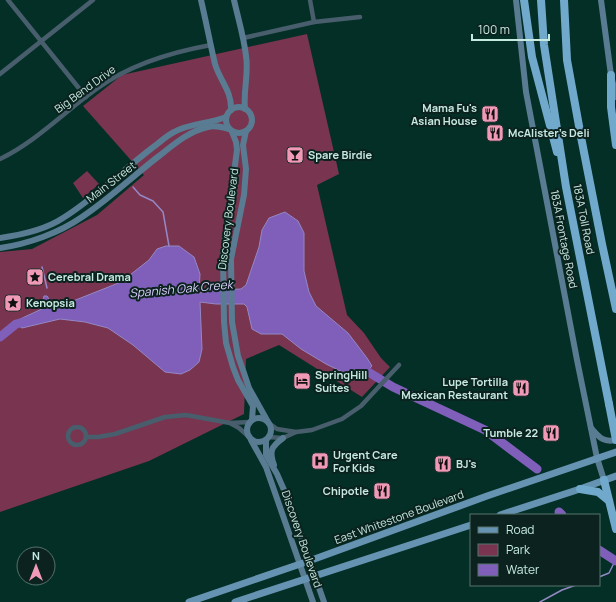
<svg xmlns="http://www.w3.org/2000/svg" width="616" height="602" viewBox="0 0 616 602" font-family="Manrope,sans-serif">
  <style>
    .green { fill: #79344f }
    .water { fill: #7f5fba; stroke: #9488c5 }
    .lines { fill: none; stroke-linecap: round; stroke-linejoin: round }
    .stream { stroke: #9488c5; stroke-width: 1.5 }
    .river { stroke: #7f5fba; stroke-width: 9 }
    .street { stroke: #485e6c; stroke-width: 4.5 }
    .secondary { stroke: #597c93; stroke-width: 6 }
    .primary { stroke: #6693b1; stroke-width: 7 }
    .highway { stroke: #71a9cc; stroke-width: 8 }
    .highway-bridge { stroke: #71a9cc; stroke-width: 8 }
    .labels { text-anchor: middle; stroke-width: 4; stroke-linejoin: round; paint-order: stroke }
    .street-label { font-size: 11px; fill: #c6e9e0; stroke: #0b221e }
    .poi-label { font-size: 11px; font-weight: bold; fill: #c6e9e0; stroke: #0b221e; text-anchor: start }
    .water-label { font-size: 12px; font-style: italic; fill: #dccfff; stroke: #0b221e }
  </style>
  <rect width="100%" height="100%" fill="#042f27"/>
  <g class="green">
    <polygon points="307,34 339,174 317,185 347,315 364,333 381,358 390,367 362,397 279,345 246,359 244,414 149,461 0,512 0,252 32,249 97,215 144,175 83,106 122,75"/>
    <polygon points="87,171 99,184 83,198 73,183"/>
  </g>
  <polygon class="water" points="285,212 298,221 304,233 304,271 309,292 316,306 348,333 367,358 372,366 359,380 326,364 301,349 282,334 261,334 252,329 247,307 244,304 216,304 200,302 202,349 199,362 190,370 181,374 165,372 133,345 108,328 85,322 60,319 22,328 16,324 18,320 46,307 43,300 44,296 47,296 49,299 50,306 68,303 121,282 149,260 157,249 166,246 179,246 194,257 200,274 199,293 216,290 241,289 246,285 259,247 262,230 269,218"/>
  <g class="lines">
    <g class="stream">
      <polyline points="133,187 140,195 153,201 163,212 169,246"/>
      <polyline points="42,267 47,288"/>
      <polyline points="599,577 609,573 615,561"/>
      <polyline points="540,602 562,590 576,585"/>
    </g>
    <g class="river">
      <polyline points="0,337 16,324 28,321"/>
      <polyline points="359,364 365,370 393,387 485,430 537,469"/>
      <polyline points="559,512 562,515"/>
      <polyline points="599,550 616,561"/>
    </g>
    <g class="street">
      <polyline points="8,0 86,97"/>
      <polyline points="310,0 314,22"/>
      <polyline points="243,38 314,22 360,17"/>
      <polyline points="0,74 93,0"/>
      <path d="M0,159C37,141 65,111 98,88C131,64 172,52 211,45"/>
      <polyline points="230,423 250,422"/>
      <polyline points="270,424 277,429 296,432"/>
      <circle cx="77" cy="436" r="9"/>
      <polyline points="86,437 98,437 115,434 165,417 186,415 230,423 239,428 248,436"/>
      <polyline points="268,437 283,438 296,432 312,430 342,419 361,406 399,365"/>
    </g>
    <g class="secondary">
      <path d="M201,0C206,21 210,43 215,64C220,81 232,91 231,110"/>
      <path d="M234,0C238,18 244,37 246,56C249,74 243,90 245,109"/>
      <polyline points="516,0 526,92 577,360 597,458 604,480"/>
      <polyline points="601,0 611,75 616,97"/>
      <circle cx="239" cy="120" r="13"/>
      <polyline points="246,131 243,145 246,169 244,195 231,259 232,322 238,356 244,373 249,388 268,422"/>
      <polyline points="232,132 236,142 237,150 223,256 224,322 226,343 233,367 238,380 253,406 252,420"/>
      <path d="M0,238C21,235 45,230 63,218C95,198 122,171 152,148C159,143 166,136 174,132C190,123 209,124 226,117"/>
      <path d="M0,248C28,244 59,233 82,217C109,199 133,176 159,156C173,145 189,131 208,127C215,125 222,127 229,129"/>
      <circle cx="259" cy="430" r="12"/>
      <path d="M591,428C599,437 603,443 616,440"/>
      <polyline points="251,440 266,467 313,602"/>
      <polyline points="266,440 266,455 277,474 288,499 324,602"/>
      <path d="M274,465C269,451 271,447 283,438"/>
    </g>
    <g class="primary">
      <polyline points="500,515 580,489 616,476"/>
      <polyline points="189,602 309,561 487,496 616,452"/>
      <polyline points="235,602 471,525"/>
    </g>
    <g class="highway">
      <polyline points="524,0 532,57 557,152"/>
      <polyline points="541,0 544,45 566,187 609,404"/>
      <polyline points="564,0 567,60 581,137 602,244 616,309"/>
      <polyline points="611,75 611,107 616,145"/>
      <polyline points="604,480 616,529"/>
      <polyline points="580,489 598,492 609,501"/>
    </g>
    <polyline class="highway-bridge" points="609,404 616,440"/>
  </g>
  <defs>
    <symbol id="restaurant-square" viewBox="-11 -11 22 22"><rect x="-9" y="-9" width="18" height="18" rx="4" fill="#f09ab7" stroke="#0b221e"/><path d="M-5-6h1v4h1v-4h1v4h1v-4h1v5L-1.5 .5V6h-2V.5L-5-1ZM5-6V6H3V1.5H1.5Q1.5-4 5-6Z" fill="#111"/></symbol>
    <symbol id="bar-square" viewBox="-11 -11 22 22"><rect x="-9" y="-9" width="18" height="18" rx="4" fill="#f09ab7" stroke="#0b221e"/><path d="M-6-5H6L.8 .8V4.5H3.5V6h-7V4.5H-.8V.8Z" fill="#111"/></symbol>
    <symbol id="sight-square" viewBox="-11 -11 22 22"><rect x="-9" y="-9" width="18" height="18" rx="4" fill="#f09ab7" stroke="#0b221e"/><path d="M0-6L1.8-2.2L6-1.7L2.9 1.2L3.7 5.4L0 3.3L-3.7 5.4L-2.9 1.2L-6-1.7L-1.8-2.2Z" fill="#111"/></symbol>
    <symbol id="hotel-square" viewBox="-11 -11 22 22"><rect x="-9" y="-9" width="18" height="18" rx="4" fill="#f09ab7" stroke="#0b221e"/><path d="M-6-4.5h1.5V1H6V5H4.5V3h-9V5H-6ZM-4 0a1.8 1.8 0 1 1 3.6 0ZM.5 0V-2.5h3Q6-2.5 6 0Z" fill="#111"/></symbol>
    <symbol id="hospital-square" viewBox="-11 -11 22 22"><rect x="-9" y="-9" width="18" height="18" rx="4" fill="#f09ab7" stroke="#0b221e"/><path d="M-5-5h3v3.5h4V-5h3V5h-3V1.5h-4V5h-3Z" fill="#111"/></symbol>
  </defs>
  <g fill-rule="evenodd">
    <use href="#restaurant-square" x="480" y="104" width="20" height="20"/>
    <use href="#restaurant-square" x="485" y="123" width="20" height="20"/>
    <use href="#bar-square" x="285" y="145" width="20" height="20"/>
    <use href="#sight-square" x="25" y="267" width="20" height="20"/>
    <use href="#sight-square" x="3" y="293" width="20" height="20"/>
    <use href="#hotel-square" x="292" y="371" width="20" height="20"/>
    <use href="#restaurant-square" x="511" y="378" width="20" height="20"/>
    <use href="#restaurant-square" x="541" y="423" width="20" height="20"/>
    <use href="#hospital-square" x="310" y="451" width="20" height="20"/>
    <use href="#restaurant-square" x="433" y="454" width="20" height="20"/>
    <use href="#restaurant-square" x="372" y="481" width="20" height="20"/>
  </g>
  <g class="labels">
    <g class="street-label">
      <text transform="translate(85 89) rotate(-36)" y="4">Big Bend Drive</text>
      <text transform="translate(111 182) rotate(-38)" y="4">Main Street</text>
      <text transform="translate(228 219) rotate(-83)" y="4">Discovery Boulevard</text>
      <text transform="translate(584 219) rotate(79)" y="4">183A Toll Road</text>
      <text transform="translate(564 239) rotate(79)" y="4">183A Frontage Road</text>
      <text transform="translate(399 517) rotate(-20)" y="4">East Whitestone Boulevard</text>
      <text transform="translate(302 539) rotate(71)" y="4">Discovery Boulevard</text>
    </g>
    <g class="poi-label">
      <text x="477" y="112" text-anchor="end">Mama Fu's<tspan x="477" dy="13">Asian House</tspan></text>
      <text x="508" y="137">McAlister's Deli</text>
      <text x="308" y="159">Spare Birdie</text>
      <text x="48" y="281">Cerebral Drama</text>
      <text x="26" y="307">Kenopsia</text>
      <text x="315" y="379">SpringHill<tspan x="315" dy="13">Suites</tspan></text>
      <text x="508" y="386" text-anchor="end">Lupe Tortilla<tspan x="508" dy="13">Mexican Restaurant</tspan></text>
      <text x="538" y="437" text-anchor="end">Tumble 22</text>
      <text x="333" y="459">Urgent Care<tspan x="333" dy="13">For Kids</tspan></text>
      <text x="456" y="468">BJ's</text>
      <text x="369" y="495" text-anchor="end">Chipotle</text>
    </g>
    <g class="water-label">
      <text transform="translate(181 289) rotate(-5)" y="4">Spanish Oak Creek</text>
    </g>
  </g>
  <rect x="470" y="514" width="130" height="72" fill="#0b221e" stroke="#56726c"/>
  <rect x="478" y="527" width="20" height="6" fill="#6693b1" stroke="#56726c"/>
  <text x="506" y="534" font-size="12" fill="#c6e9e0">Road</text>
  <rect x="478" y="544" width="20" height="12" fill="#79344f" stroke="#56726c"/>
  <text x="506" y="554" font-size="12" fill="#c6e9e0">Park</text>
  <rect x="478" y="564" width="20" height="12" fill="#7f5fba" stroke="#56726c"/>
  <text x="506" y="574" font-size="12" fill="#c6e9e0">Water</text>
  <g transform="translate(36 566)"><circle r="19" fill="#0b221e" stroke="#56726c"/>
  <path d="M0-3L7 15L0 10L-7 15Z" fill="#f09ab7"/>
  <text y="-6" font-size="11" font-weight="bold" text-anchor="middle" fill="#c6e9e0">N</text>
  </g>
  <path d="M472 34v6h77v-6" fill="none" stroke="#c6e9e0" stroke-width="2"/>
  <text x="478" y="34" font-size="12" fill="#c6e9e0" stroke="#0b221e" stroke-width="3" paint-order="stroke">100 m</text>
</svg>
